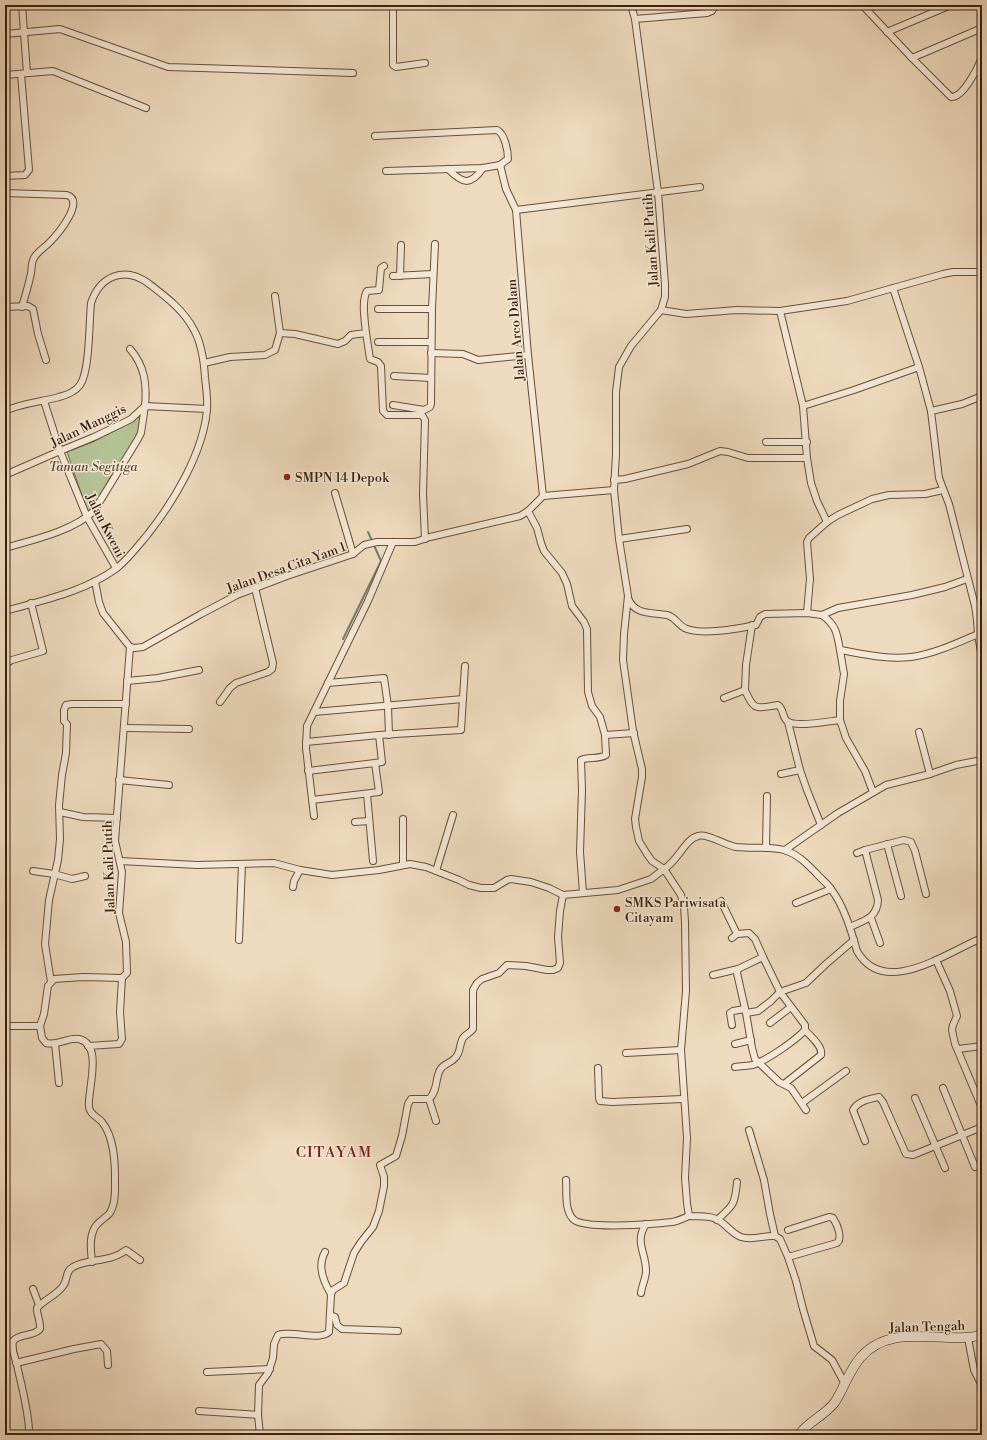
<svg xmlns="http://www.w3.org/2000/svg" width="987" height="1440" viewBox="0 0 987 1440" font-family="'Libre Bodoni',serif">
  <style>
    .green { fill: #b4c195; stroke: #787052 }
    .lines { fill: none; stroke-linecap: round; stroke-linejoin: round }
    .stream { stroke: #737c71; stroke-width: 2 }
    .minor-casing { stroke: #684e3a; stroke-width: 8 }
    .secondary-casing { stroke: #3b200e; stroke-width: 10 }
    .minor { stroke: #f4e7d5; stroke-width: 6 }
    .secondary { stroke: #f4e7d5; stroke-width: 9 }
    .poi-dot { fill: #8f2418; stroke: #f4e7d5; stroke-width: 1.5 }
    .labels { text-anchor: middle; stroke-width: 3; stroke-linejoin: round; paint-order: stroke }
    .street-label { font-size: 13px; fill: #3b200e; stroke: #f4e7d5 }
    .park-label { font-size: 13px; font-style: italic; fill: #594830; stroke: #f4e7d5 }
    .poi-label { font-size: 13px; fill: #3b200e; stroke: #f4e7d5; text-anchor: start }
    .quarter-label { font-size: 15px; letter-spacing: 1px; fill: #7a1f14; stroke: #f4e7d5 }
  </style>
  <rect width="100%" height="100%" fill="#eedabe"/>
  <filter id="stains"><feTurbulence type="fractalNoise" baseFrequency=".005" numOctaves="4"/><feColorMatrix values="0 0 0 0 .2 0 0 0 0 .09 0 0 0 0 .02 0 0 0 .5 -.17"/></filter>
  <radialGradient id="worn" r=".72"><stop offset=".6" stop-color="#630" stop-opacity="0"/><stop offset="1" stop-color="#630" stop-opacity=".3"/></radialGradient>
  <polygon class="green" points="137,417 140,417 140,420 139,435 111,476 96,502 89,511 86,507 67,452 93,442 132,422"/>
  <g class="lines">
    <polyline class="stream" points="343,639 381,561 368,532"/>
    <defs>
      <g id="minor">
        <polyline points="22,5 27,73"/>
        <polyline points="393,5 393,65 396,67 425,63"/>
        <path d="M631,5L635,19L658,192L665,284V297L661,310L631,346L619,367L616,392V454L614,490L619,539L628,596L624,634L623,660L633,731L642,769V777L635,819L636,827L639,841L647,854L652,861L664,869C678,861 685,839 698,836C707,833 725,845 736,847C752,849 769,846 784,850C798,854 807,864 816,873C821,879 827,883 831,889C844,906 851,930 857,951C884,999 947,952 982,938"/>
        <path d="M864,5L865,8L912,58L951,97C963,98 978,68 982,57"/>
        <polyline points="635,19 707,13 712,11 715,5"/>
        <polyline points="887,32 951,5"/>
        <polyline points="5,34 60,29 168,67 353,73"/>
        <polyline points="912,58 982,28"/>
        <polyline points="5,75 53,71 146,108"/>
        <path d="M375,136L497,130C505,134 508,151 508,159L500,165L483,168L386,171"/>
        <polyline points="500,165 506,189 516,210 528,355 543,496"/>
        <path d="M448,169C462,183 470,187 483,168"/>
        <polyline points="5,176 25,175 29,170 21,74"/>
        <path d="M5,193L67,195C86,201 57,235 49,243C44,248 37,252 34,258C31,263 32,268 31,273C29,284 25,296 22,307"/>
        <polyline points="516,210 700,187"/>
        <polyline points="393,276 433,274"/>
        <polyline points="400,276 401,245"/>
        <polyline points="275,296 280,333"/>
        <polyline points="5,307 28,306 33,309 38,334 46,360"/>
        <polyline points="378,309 432,309"/>
        <polyline points="661,310 686,314 737,310 780,311 847,301 943,274 953,272 982,272"/>
        <polyline points="780,311 803,406 807,458 811,483 817,501 827,522 809,538 807,542 810,579 807,613"/>
        <polyline points="366,333 370,359 378,362 381,366 383,411 387,415 422,415 425,420 423,494 425,539"/>
        <polyline points="378,342 431,342"/>
        <polyline points="431,353 463,354 478,360 528,355"/>
        <path d="M204,363L230,357L265,355L275,350L280,333L295,334L338,344L345,341L351,335L366,333C365,322 361,300 367,291L379,290L381,268L384,266"/>
        <polyline points="394,376 431,378"/>
        <polyline points="44,401 60,451 87,517 116,568"/>
        <polyline points="393,405 424,410 430,407 431,404 432,309 435,244"/>
        <polyline points="803,406 854,390 919,367"/>
        <path d="M5,411C22,403 41,402 59,397C67,395 75,392 80,385C90,371 89,322 91,303C100,276 124,266 148,283C165,296 184,310 194,330C202,344 204,362 205,377C206,388 208,399 207,410C203,453 174,501 148,534C138,546 129,558 117,568C84,592 44,600 5,611"/>
        <polyline points="931,411 962,404 982,396"/>
        <polyline points="766,442 807,442"/>
        <path d="M5,475L60,451L94,437L121,424L131,419L145,406C147,385 145,366 130,349"/>
        <polyline points="614,480 625,479 688,464 720,451 728,452 748,458 807,458"/>
        <polyline points="335,493 353,554"/>
        <path d="M528,511L537,528L541,543L544,551L562,573L567,584L572,606L584,622L587,629L588,692L592,706L600,717L605,735L606,755C598,760 588,756 581,760L582,790L580,852L583,893"/>
        <polyline points="827,522 838,515 872,499 889,495 925,494 943,490"/>
        <polyline points="619,539 687,529"/>
        <path d="M5,548C33,540 73,531 94,511L138,439L141,433L145,406L207,409"/>
        <polyline points="95,581 99,602 103,613 130,647"/>
        <path d="M628,598C635,616 652,612 667,615C676,617 678,626 687,629C705,635 737,629 756,625L760,617L765,614L807,613L822,615L838,608L912,595L945,587L967,579"/>
        <path d="M822,615C836,625 837,633 840,650C863,654 888,660 911,657C934,654 957,643 978,634L977,620L975,606L949,504L939,478L931,411L919,367L893,288"/>
        <polyline points="978,634 982,658"/>
        <polyline points="130,647 134,648 143,647 201,614 237,595 287,576 353,554 364,545 377,542 415,542 430,537 520,516 528,511 543,496 614,490"/>
        <polyline points="840,650 844,674 840,701 840,720 846,738 865,771 873,792"/>
        <polyline points="5,664 12,660 43,651 31,603"/>
        <polyline points="127,681 158,678 199,670"/>
        <polyline points="328,683 384,678 388,706 389,735"/>
        <path d="M745,690C754,712 757,708 778,705C784,709 782,717 787,721C795,728 830,721 840,720"/>
        <polyline points="724,698 745,690 746,665 752,625"/>
        <polyline points="220,702 230,688 236,683 268,672 272,669 273,663 255,588"/>
        <polyline points="314,712 463,699"/>
        <polyline points="788,722 800,770"/>
        <polyline points="125,728 189,729"/>
        <polyline points="919,732 930,774"/>
        <polyline points="379,735 461,730 465,666"/>
        <polyline points="605,735 634,733"/>
        <polyline points="306,742 379,735 382,762 375,763"/>
        <polyline points="308,771 375,763 379,792 312,800"/>
        <polyline points="781,774 800,770 807,790 821,825"/>
        <polyline points="119,780 169,785"/>
        <polyline points="367,794 373,861"/>
        <polyline points="60,812 83,817 117,818"/>
        <polyline points="314,816 306,748 307,726 368,601 393,542"/>
        <polyline points="403,819 403,865"/>
        <polyline points="355,822 369,821"/>
        <polyline points="887,844 901,896"/>
        <polyline points="766,848 767,796"/>
        <polyline points="785,850 838,813 886,785 930,774 956,765 982,760"/>
        <polyline points="865,850 904,840 911,842 915,851 926,894"/>
        <polyline points="120,861 197,865 274,863 300,870 332,875 379,870 410,864 426,867 459,880 469,885 481,888 494,888 507,880 511,879 531,882 549,888 563,895"/>
        <polyline points="33,871 54,874 72,879 85,876"/>
        <polyline points="436,871 453,815"/>
        <polyline points="293,887 294,881 300,870"/>
        <polyline points="721,901 737,934"/>
        <polyline points="796,903 831,889"/>
        <polyline points="871,918 880,943"/>
        <path d="M850,927C865,920 877,918 878,900L865,850L857,853"/>
        <polyline points="732,938 737,934 749,933 755,939 763,957 738,969 737,973 746,1013 758,1011 771,1001 780,992 806,983 826,964 854,940"/>
        <polyline points="239,940 242,864"/>
        <polyline points="936,960 950,991 957,1016 953,1025 952,1030 955,1044 982,1108"/>
        <polyline points="713,975 738,969"/>
        <polyline points="51,982 45,944 49,900 58,860 60,839 59,805 62,775 66,753 67,724 64,721 64,710 66,705 72,704 126,704"/>
        <polyline points="746,1013 752,1048 755,1059 779,1082 791,1088 806,1110"/>
        <polyline points="770,1023 791,1007"/>
        <polyline points="732,1025 730,1013 733,1011 745,1009"/>
        <polyline points="5,1026 40,1026 44,1014 48,986 54,979 83,977 122,978 127,973 126,942 119,913 122,872 115,841 130,647"/>
        <path d="M40,1026L42,1038L46,1043C58,1046 68,1037 79,1039C104,1045 87,1091 89,1107C90,1115 98,1117 102,1122C114,1137 115,1161 115,1178C115,1189 116,1205 109,1214C104,1219 97,1222 94,1229C89,1239 91,1251 92,1262"/>
        <polyline points="55,1044 59,1083"/>
        <polyline points="735,1044 751,1040"/>
        <polyline points="88,1046 119,1044 122,1039 120,1012 122,978"/>
        <polyline points="958,1049 982,1046"/>
        <polyline points="626,1053 681,1050"/>
        <path d="M735,1067C741,1066 747,1066 753,1065C767,1060 795,1041 805,1030V1025L780,992L763,957"/>
        <polyline points="598,1068 599,1098 600,1101 612,1102 683,1099"/>
        <path d="M784,1084L821,1055C823,1046 811,1037 805,1030"/>
        <polyline points="943,1088 975,1167"/>
        <polyline points="915,1098 945,1168"/>
        <polyline points="429,1099 436,1121"/>
        <polyline points="802,1103 846,1071"/>
        <polyline points="749,1130 764,1180 770,1214 775,1236"/>
        <path d="M865,1141L853,1110C858,1101 869,1099 879,1097L883,1102L906,1154L913,1155L982,1127"/>
        <path d="M566,1180C567,1192 564,1209 573,1219C583,1230 655,1224 672,1222C678,1221 684,1218 689,1216"/>
        <path d="M717,1220C734,1205 735,1204 737,1182"/>
        <path d="M325,1252C317,1266 323,1281 331,1294"/>
        <path d="M788,1257L837,1243C843,1238 837,1224 833,1218L829,1217L788,1230"/>
        <polyline points="33,1289 39,1305"/>
        <path d="M641,1293C642,1285 646,1278 646,1271C646,1252 634,1242 646,1224"/>
        <polyline points="330,1315 335,1317 337,1325 342,1329 398,1331"/>
        <polyline points="968,1338 974,1370 982,1386"/>
        <polyline points="16,1363 74,1349 101,1344 107,1351 108,1365"/>
        <polyline points="207,1372 270,1369"/>
        <polyline points="199,1411 258,1415"/>
        <path d="M29,1435C30,1416 21,1384 17,1365C15,1356 11,1350 13,1341C20,1333 33,1337 40,1329C41,1321 36,1313 37,1308C45,1299 57,1295 63,1286C68,1280 65,1271 73,1267C88,1258 110,1263 126,1250L140,1260"/>
        <path d="M260,1435L258,1415L259,1385L268,1373L273,1358L274,1344L278,1335C292,1330 320,1341 329,1332L331,1294L333,1290L344,1283L354,1253L361,1242L373,1227L379,1211L384,1186V1177L380,1165L396,1156L402,1136L408,1104L411,1099H429C438,1091 435,1079 440,1070C443,1064 451,1063 455,1058C461,1053 459,1044 463,1038C466,1034 470,1033 473,1029V990L477,983L482,979L499,973L507,965L526,966L547,970H553L558,968L560,963L558,937L560,911L563,895L618,890L651,879L664,869L681,895L684,907L685,922L686,991L681,1050L687,1138L685,1178L687,1203L689,1216C698,1217 710,1215 718,1220C726,1224 731,1233 741,1237C752,1241 764,1235 775,1236L780,1239L788,1257L796,1281L803,1309L814,1346L832,1360L845,1384"/>
      </g>
      <path id="secondary" d="M799,1435C808,1421 825,1416 835,1402C844,1388 849,1371 860,1358C891,1321 942,1345 982,1335"/>
    </defs>
    <use href="#minor" class="minor-casing"/>
    <use href="#secondary" class="secondary-casing"/>
    <use href="#minor" class="minor"/>
    <use href="#secondary" class="secondary"/>
  </g>
  <g class="poi-dot">
    <circle cx="287" cy="477" r="4"/>
    <circle cx="617" cy="909" r="4"/>
  </g>
  <g class="labels">
    <g class="street-label">
      <text transform="translate(650 240) rotate(-94)" y="5">Jalan Kali Putih</text>
      <text transform="translate(515 330) rotate(-95)" y="5">Jalan Arco Dalam</text>
      <text transform="translate(88 425) rotate(-26)" y="5">Jalan Manggis</text>
      <text transform="translate(106 525) rotate(63)" y="5">Jalan Kweni</text>
      <text transform="translate(286 567) rotate(-20)" y="5">Jalan Desa Cita Yam 1</text>
      <text transform="translate(108 867) rotate(-92)" y="5">Jalan Kali Putih</text>
      <text transform="translate(927 1326) rotate(-2)" y="5">Jalan Tengah</text>
    </g>
    <g class="park-label">
      <text x="93" y="471">Taman Segitiga</text>
    </g>
    <g class="poi-label">
      <text x="295" y="482">SMPN 14 Depok</text>
      <text x="625" y="907">SMKS Pariwisata<tspan x="625" dy="15">Citayam</tspan></text>
    </g>
    <g class="quarter-label">
      <text x="334" y="1157">CITAYAM</text>
    </g>
  </g>
  <rect width="987" height="1440" fill="none" stroke="#eedabe" stroke-width="20"/>
  <rect x="6" y="6" width="975" height="1428" fill="none" stroke="#3b200e" stroke-width="2"/>
  <rect x="10" y="10" width="967" height="1420" fill="none" stroke="#3b200e"/>
  <rect width="100%" height="100%" filter="url(#stains)"/>
  <rect width="100%" height="100%" fill="url(#worn)"/>
</svg>
